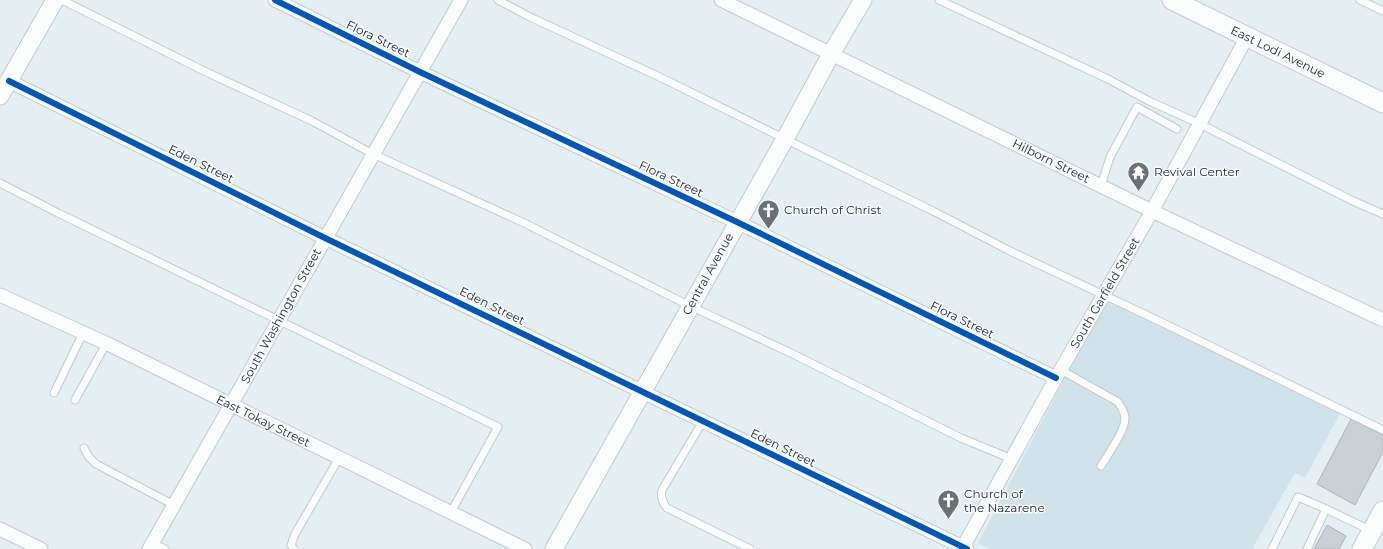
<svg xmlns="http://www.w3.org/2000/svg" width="1383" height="549" viewBox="0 0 1383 549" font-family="Montserrat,sans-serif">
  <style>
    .built { fill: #d0e3ea }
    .building { fill: #c8d1d5; stroke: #acb4b8 }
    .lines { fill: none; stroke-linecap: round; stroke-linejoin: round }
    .service-casing { stroke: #c1cacc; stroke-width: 9 }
    .minor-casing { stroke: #c1cacc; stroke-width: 15 }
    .tertiary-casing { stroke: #c1cacc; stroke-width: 19 }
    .secondary-casing { stroke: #c1cacc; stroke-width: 21 }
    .service { stroke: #fbfdfd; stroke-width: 7 }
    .minor { stroke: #fbfdfd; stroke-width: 13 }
    .tertiary { stroke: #fbfdfd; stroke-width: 17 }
    .secondary { stroke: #fbfdfd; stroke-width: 19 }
    .cycleway-casing { stroke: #f8fcfd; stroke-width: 8 }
    .cycleway { stroke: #0057b8; stroke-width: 6 }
    .labels { text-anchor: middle; stroke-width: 3; stroke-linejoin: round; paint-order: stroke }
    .street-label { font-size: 12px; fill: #262e30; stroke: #f8fcfd }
    .poi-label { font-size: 12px; fill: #262e30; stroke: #f8fcfd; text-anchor: start }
  </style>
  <rect width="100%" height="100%" fill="#e4eff3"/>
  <polygon class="built" points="1106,300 1341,412 1305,478 1295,473 1252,549 990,549 978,543"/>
  <g class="building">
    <polygon points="1351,419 1383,435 1383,452 1355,505 1317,484"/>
    <polygon points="1327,525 1346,536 1339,549 1314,549"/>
  </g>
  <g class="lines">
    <defs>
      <g id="service">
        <polyline points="62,0 204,71 312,121 373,154 522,222 690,306 793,354 961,438 1012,459"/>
        <polyline points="498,0 530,17 664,79 785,139 933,211 1010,251 1157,320 1383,430"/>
        <polyline points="939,0 1108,79 1149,101 1200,124 1353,201 1383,214"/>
        <polyline points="1360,0 1383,11"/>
        <polyline points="0,183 58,213 498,427 451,512"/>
        <polyline points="1101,186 1110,157 1137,107 1177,129"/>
        <path d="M1061,370L1118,402C1121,407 1124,411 1125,417C1126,430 1108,454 1101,466"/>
        <polyline points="54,393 83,333"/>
        <polyline points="75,400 106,344"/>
        <path d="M703,421L662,490C660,497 663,503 667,508L750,549"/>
        <polyline points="84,448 88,456 96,464 174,505"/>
        <polyline points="152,543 165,549"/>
        <polyline points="294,549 291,545 295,534 339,458"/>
        <polyline points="1272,549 1298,497 1326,509 1372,531"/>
        <polyline points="1307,549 1326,509"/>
      </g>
      <g id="minor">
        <polyline points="275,0 420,72 737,222 1056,378"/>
        <polyline points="721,0 1152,211 1383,320"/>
        <polyline points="9,81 325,238 967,549"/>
        <polyline points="0,295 110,345 525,549"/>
        <polyline points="0,529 41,549"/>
        <polyline points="149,549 461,0"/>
        <polyline points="962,549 1056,378 1152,211 1247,37"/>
      </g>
      <g id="tertiary">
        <polyline points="0,96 55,0"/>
        <polyline points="554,549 785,139 831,54 863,0"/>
      </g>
      <g id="secondary">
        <polyline points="1172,0 1383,103"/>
        <polyline points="1362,549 1383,511"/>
      </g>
    </defs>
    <use href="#service" class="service-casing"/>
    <use href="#minor" class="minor-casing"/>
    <use href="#tertiary" class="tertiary-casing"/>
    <use href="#secondary" class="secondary-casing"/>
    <use href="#service" class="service"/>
    <use href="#minor" class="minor"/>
    <use href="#tertiary" class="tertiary"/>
    <use href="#secondary" class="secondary"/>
    <defs>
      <g id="cycleway">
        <polyline points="275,0 420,72 737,222 1056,378"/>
        <polyline points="9,81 325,238 967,549"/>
      </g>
    </defs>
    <use href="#cycleway" class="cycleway-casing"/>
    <use href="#cycleway" class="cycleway"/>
  </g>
  <defs>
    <symbol id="temple-pin" viewBox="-11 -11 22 30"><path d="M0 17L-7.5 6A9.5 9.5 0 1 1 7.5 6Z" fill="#687274" stroke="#f8fcfd"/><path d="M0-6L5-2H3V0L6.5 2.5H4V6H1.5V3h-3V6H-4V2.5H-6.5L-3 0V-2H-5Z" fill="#fff"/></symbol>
    <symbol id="church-pin" viewBox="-11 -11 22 30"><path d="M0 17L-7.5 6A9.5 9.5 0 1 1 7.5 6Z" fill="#687274" stroke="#f8fcfd"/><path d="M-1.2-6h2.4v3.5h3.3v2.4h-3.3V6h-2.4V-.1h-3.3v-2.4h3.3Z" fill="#fff"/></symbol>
  </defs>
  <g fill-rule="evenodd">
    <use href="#temple-pin" x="1126" y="160" width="25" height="34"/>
    <use href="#church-pin" x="756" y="198" width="25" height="34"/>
    <use href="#church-pin" x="936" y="488" width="25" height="34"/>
  </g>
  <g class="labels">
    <g class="street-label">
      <text transform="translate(378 39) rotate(26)" y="4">Flora Street</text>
      <text transform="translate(1278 52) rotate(26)" y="4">East Lodi Avenue</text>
      <text transform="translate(1051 161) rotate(26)" y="4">Hilborn Street</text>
      <text transform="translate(201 164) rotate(26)" y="4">Eden Street</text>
      <text transform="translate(671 179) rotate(25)" y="4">Flora Street</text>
      <text transform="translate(708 274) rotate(-61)" y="4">Central Avenue</text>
      <text transform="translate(1105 293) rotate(-60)" y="4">South Garfield Street</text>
      <text transform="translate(492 306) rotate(26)" y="4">Eden Street</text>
      <text transform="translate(281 316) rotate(-61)" y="4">South Washington Street</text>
      <text transform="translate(962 320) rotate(26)" y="4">Flora Street</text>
      <text transform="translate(263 421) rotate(26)" y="4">East Tokay Street</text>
      <text transform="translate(783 448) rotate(26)" y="4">Eden Street</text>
    </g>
    <g class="poi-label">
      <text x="1154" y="176">Revival Center</text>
      <text x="784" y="214">Church of Christ</text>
      <text x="964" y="498">Church of<tspan x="964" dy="14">the Nazarene</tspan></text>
    </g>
  </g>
</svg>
